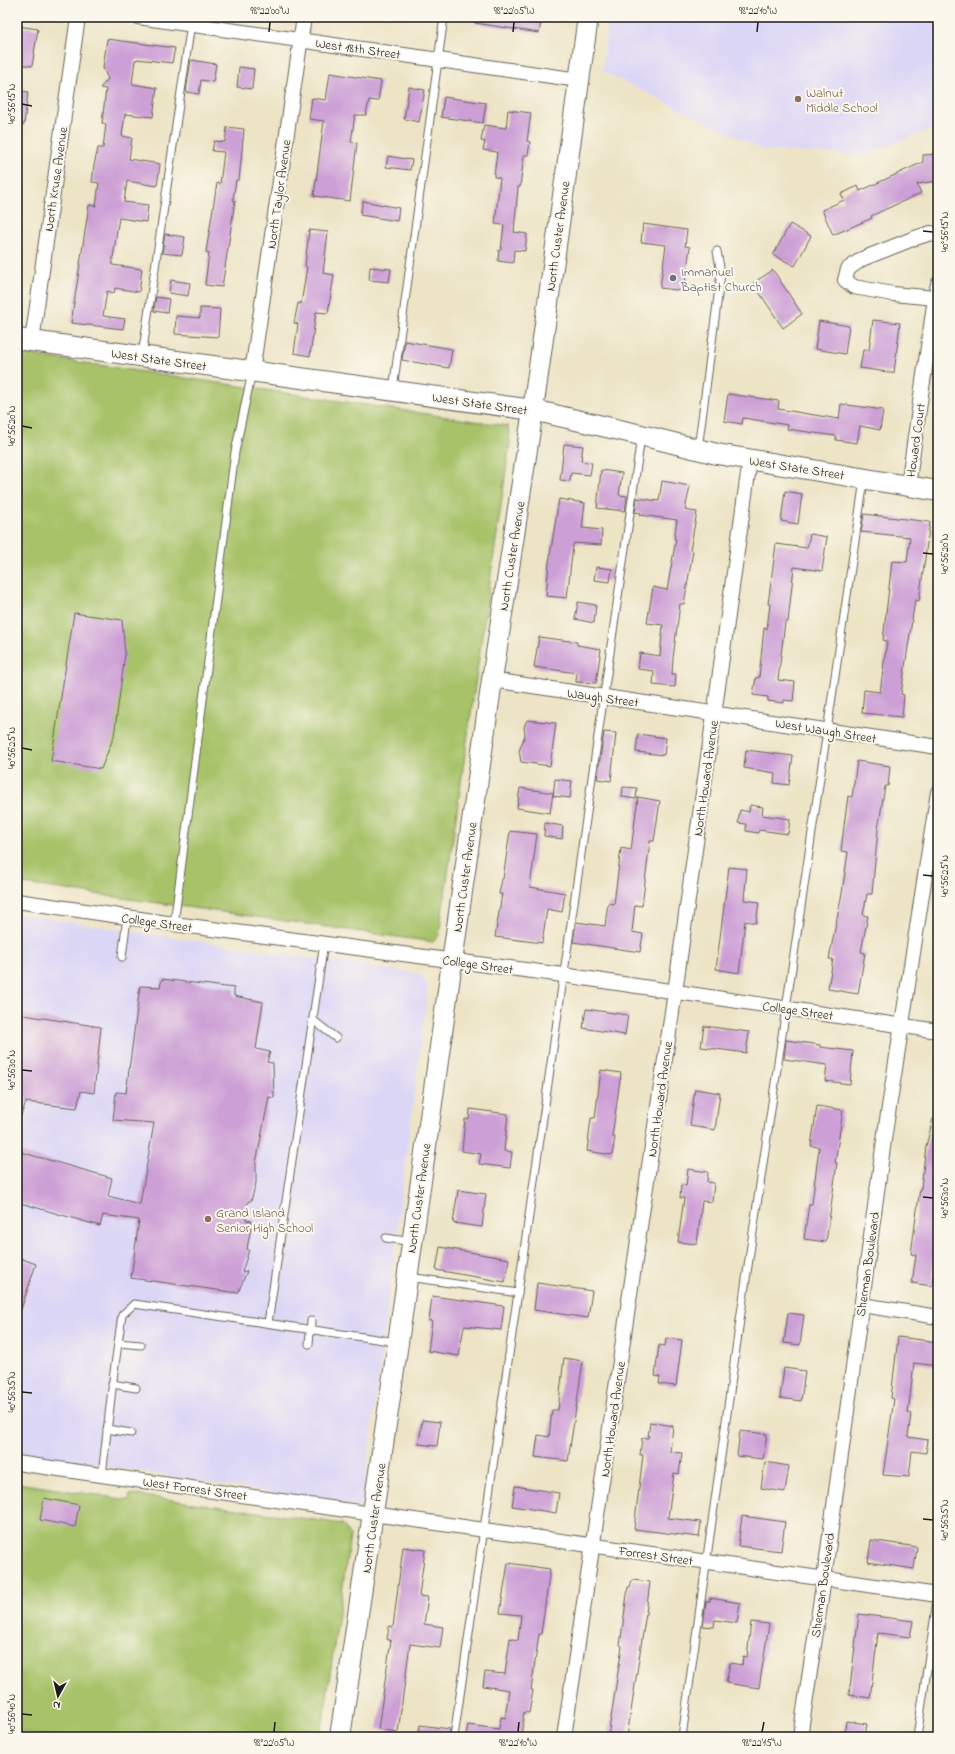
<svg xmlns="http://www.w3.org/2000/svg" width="955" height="1754" viewBox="0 0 955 1754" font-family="'Indie Flower',sans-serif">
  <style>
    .built { fill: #dcd6f6 }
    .green { fill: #a7c269; stroke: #626f42 }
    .building { fill: #cc9fd6 }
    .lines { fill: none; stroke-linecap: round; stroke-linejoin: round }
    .lane-casing { stroke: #656258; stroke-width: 9 }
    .street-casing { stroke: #656258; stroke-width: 16 }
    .secondary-casing { stroke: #656258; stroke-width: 22 }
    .lane { stroke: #fff; stroke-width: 7 }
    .street { stroke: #fff; stroke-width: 14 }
    .secondary { stroke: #fff; stroke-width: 20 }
    .ticks { fill: none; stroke: #1c1c1c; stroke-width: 1.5 }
    .education-dot { fill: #8d6e63; stroke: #fbf7ec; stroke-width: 1.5 }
    .worship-dot { fill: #6b7280; stroke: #fbf7ec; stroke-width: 1.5 }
    .labels { text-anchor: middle; stroke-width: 4; stroke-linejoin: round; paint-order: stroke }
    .street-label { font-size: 13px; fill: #1c1c1c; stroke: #fbf7ec }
    .education-label { font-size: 13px; fill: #785e54; stroke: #fbf7ec; text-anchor: start }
    .worship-label { font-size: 13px; fill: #5b616d; stroke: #fbf7ec; text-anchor: start }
    .neatline { fill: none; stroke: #1c1c1c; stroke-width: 1.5 }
    .ticks-label { font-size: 10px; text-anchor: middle; fill: #1c1c1c }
  </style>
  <rect width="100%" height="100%" fill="#fbf7ec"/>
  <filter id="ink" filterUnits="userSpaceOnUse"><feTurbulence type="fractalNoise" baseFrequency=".025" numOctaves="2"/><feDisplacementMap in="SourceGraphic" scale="8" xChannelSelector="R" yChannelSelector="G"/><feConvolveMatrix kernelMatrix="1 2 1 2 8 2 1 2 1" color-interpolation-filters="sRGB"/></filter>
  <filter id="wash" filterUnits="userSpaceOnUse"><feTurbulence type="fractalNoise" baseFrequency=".012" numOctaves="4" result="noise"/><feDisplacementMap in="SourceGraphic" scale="16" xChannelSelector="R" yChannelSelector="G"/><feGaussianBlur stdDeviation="0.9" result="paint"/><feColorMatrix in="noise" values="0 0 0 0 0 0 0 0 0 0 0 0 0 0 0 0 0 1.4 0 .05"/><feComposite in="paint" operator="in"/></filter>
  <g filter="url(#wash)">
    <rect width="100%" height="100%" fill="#ede4c6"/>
    <g class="built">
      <polygon points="609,17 938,17 938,126 863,156 763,150 602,71"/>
      <polygon points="17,914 419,974 428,985 362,1507 17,1452"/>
    </g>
    <g class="green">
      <polygon points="17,353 508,426 510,443 439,935 433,942 17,883"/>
      <polygon points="17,1483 129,1500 130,1494 343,1524 350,1536 321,1737 53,1737 17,1732"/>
    </g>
    <g id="blocks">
      <g class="building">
        <polygon points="476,17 542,17 539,33 475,23"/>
        <polygon points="18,26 38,29 32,66 17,64"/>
        <polygon points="107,39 175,48 172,63 137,59 137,60 135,60 132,84 157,88 153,117 125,114 122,136 132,138 129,159 160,164 157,186 127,181 124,202 148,205 146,222 119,218 117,230 112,265 142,269 139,292 115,288 114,293 107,291 103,316 125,319 123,329 71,323 89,205 96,206 99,183 92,182 94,165 98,148 103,148 106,124 102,123 106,89 100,88 108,79 103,68"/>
        <polygon points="191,60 216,64 213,82 201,80 199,94 186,92"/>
        <polygon points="239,67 254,69 252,89 237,87"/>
        <polygon points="330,73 381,81 378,101 369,100 366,115 355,115 351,142 357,143 350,201 314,196 324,121 309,119 312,98 326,100"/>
        <polygon points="409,87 425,90 419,122 404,119"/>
        <polygon points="17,90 28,92 24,125 17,124"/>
        <polygon points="444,97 486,103 483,123 441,117"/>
        <polygon points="508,110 531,113 527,141 530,142 528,155 524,155 520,187 518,187 514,232 527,234 525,251 514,250 513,263 498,261 499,250 501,250 504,225 495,224 500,178 494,177 497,152 483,150 485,142 481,141 484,125 506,128"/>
        <polygon points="227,127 244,129 239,180 236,180 233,200 235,201 222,287 205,285 209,253 206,252 217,183 220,184 224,152 212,151 214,141 225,142"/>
        <polygon points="938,154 938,181 917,184 921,193 871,216 872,218 833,235 822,210 844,200 841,194 858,186 860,191 923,162 923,155"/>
        <polygon points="388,156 412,160 410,170 386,167"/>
        <polygon points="363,201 399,208 397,221 360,215"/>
        <polygon points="643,224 687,230 685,246 690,247 684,291 660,288 666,245 641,242"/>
        <polygon points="790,224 811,236 795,266 773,255"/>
        <polygon points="309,230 328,232 323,273 334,275 328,313 316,312 310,356 294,353 298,324 294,323 298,303 301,304 307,267 305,266"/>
        <polygon points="165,234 185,237 182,255 162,253"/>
        <polygon points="370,267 391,269 389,282 369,280"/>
        <polygon points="773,270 802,314 783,328 753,283"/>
        <polygon points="171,280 190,283 188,296 169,293"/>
        <polygon points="156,297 169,299 167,313 154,311"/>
        <polygon points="200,308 220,309 218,337 175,334 176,316 200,318"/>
        <polygon points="873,320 900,323 894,373 860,368 863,350 869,350"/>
        <polygon points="819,321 849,326 845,354 815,349"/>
        <polygon points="405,341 452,349 449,368 402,360"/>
        <polygon points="728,394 779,401 778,409 839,419 841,404 883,410 880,430 860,426 857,443 836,440 836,436 787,429 788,425 743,418 742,424 724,421"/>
        <polygon points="564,444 583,446 581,461 592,463 590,475 571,473 570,481 560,480"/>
        <polygon points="601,470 622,473 619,495 627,496 625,511 597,508"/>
        <polygon points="662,481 690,486 685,510 697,512 690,550 693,551 684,604 680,604 673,658 672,674 676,674 675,687 653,685 654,671 638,669 640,653 660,656 663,625 647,623 653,587 667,590 676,539 674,539 677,520 640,515 641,513 635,512 637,498 659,501"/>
        <polygon points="785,491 802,494 798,524 781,521"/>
        <polygon points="559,499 585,503 582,528 602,530 601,545 574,543 573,545 567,598 546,596 549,562"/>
        <polygon points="864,514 930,522 919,601 915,600 901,694 904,695 902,717 862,713 864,690 880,692 887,641 883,640 892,561 907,562 910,537 861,532"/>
        <polygon points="810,534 827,537 822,571 794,567 788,622 785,622 778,680 795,682 793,701 784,700 784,703 768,701 768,697 753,695 756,677 759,678 764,628 767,629 770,604 768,604 776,544 807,548"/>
        <polygon points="596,567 612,569 610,582 594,580"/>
        <polygon points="578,602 596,605 594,623 575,619"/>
        <polygon points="74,613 122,620 125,654 114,736 101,769 51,761"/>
        <polygon points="539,637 577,642 577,645 601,649 596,683 576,682 577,673 534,667"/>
        <polygon points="527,720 556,723 550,766 521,762 519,751 525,735 524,727"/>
        <polygon points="604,732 616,733 611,781 597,779"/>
        <polygon points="638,734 666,738 664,755 636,752"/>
        <polygon points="746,750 793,756 789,785 774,783 775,773 744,768"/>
        <polygon points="857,761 890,766 888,786 885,786 878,829 872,894 867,894 863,915 868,916 861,952 865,953 858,994 828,989 833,959 829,959 842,893 848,852 841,851 845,818 848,796 852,797"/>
        <polygon points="555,779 572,781 570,798 553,796"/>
        <polygon points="623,787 637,788 636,799 622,797"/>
        <polygon points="520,788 553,793 550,813 517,808"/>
        <polygon points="638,797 660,801 654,841 650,841 642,906 635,905 632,932 643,934 640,952 573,942 576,922 605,926 608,903 614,904 621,848 631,850"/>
        <polygon points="750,805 763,807 762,815 790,819 788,834 759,830 758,833 746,831 746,824 738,823 740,810 749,812"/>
        <polygon points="545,823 563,826 562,839 544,836"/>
        <polygon points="510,831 537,834 530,887 565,893 562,912 547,909 542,943 495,937 502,894 499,894 502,879 503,879"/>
        <polygon points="729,867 747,869 744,900 759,902 756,923 745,921 739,973 716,969"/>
        <polygon points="162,979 234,988 234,996 263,1002 256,1049 270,1052 267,1062 273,1063 274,1098 269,1097 256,1163 256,1183 251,1201 248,1201 246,1220 252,1221 247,1249 249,1250 242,1272 247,1271 238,1293 131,1278 139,1220 103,1215 100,1226 17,1202 17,1151 112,1178 108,1196 140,1204 154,1123 113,1120 116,1092 126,1093 140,986 160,987"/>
        <polygon points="586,1009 628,1015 625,1035 583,1028"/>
        <polygon points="17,1014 101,1027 94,1093 81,1091 77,1108 26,1102 18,1123 17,1123"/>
        <polygon points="704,1026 749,1032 746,1053 701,1047"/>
        <polygon points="786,1040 820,1045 820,1047 853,1051 850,1084 825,1081 827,1065 784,1059"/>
        <polygon points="601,1070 621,1073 612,1137 615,1137 612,1155 587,1151 591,1118 595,1118"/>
        <polygon points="695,1089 720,1093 715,1130 690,1126"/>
        <polygon points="817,1106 843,1110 835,1163 837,1163 826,1242 804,1239 809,1204 812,1204 819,1147 811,1146"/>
        <polygon points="470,1109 508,1114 504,1151 512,1152 510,1168 479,1164 481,1154 462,1151 465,1119 469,1119"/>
        <polygon points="933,1119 938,1120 938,1235 932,1286 912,1283 916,1255 911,1254 920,1188 921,1188 926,1146"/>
        <polygon points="688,1169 708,1172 707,1182 714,1183 712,1202 702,1201 697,1244 678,1242 684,1198 680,1198 681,1185 686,1186"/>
        <polygon points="458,1190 486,1194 482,1227 453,1223"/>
        <polygon points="440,1247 509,1259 505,1282 436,1270"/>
        <polygon points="17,1257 36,1264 19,1315 17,1315"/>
        <polygon points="537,1283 592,1291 588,1318 534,1310"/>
        <polygon points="432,1296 504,1306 501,1330 464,1326 459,1356 428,1351 432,1321 429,1321"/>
        <polygon points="788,1313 804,1315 800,1345 784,1343"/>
        <polygon points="898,1337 938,1342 938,1366 914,1363 908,1413 911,1414 908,1437 928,1440 926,1453 912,1451 909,1477 883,1475 894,1399 891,1398"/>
        <polygon points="666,1338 682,1340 676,1386 659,1384 660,1377 655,1376 659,1345 665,1346"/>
        <polygon points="564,1358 583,1361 568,1461 535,1457 538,1435 549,1437 552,1410 558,1410"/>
        <polygon points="784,1368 805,1371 801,1401 780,1398"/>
        <polygon points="422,1420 440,1422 437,1446 419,1444"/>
        <polygon points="650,1422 673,1426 670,1452 682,1453 679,1474 674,1473 668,1518 701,1522 699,1537 634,1529 643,1455 640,1455 642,1438 648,1438"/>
        <polygon points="740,1431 767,1434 763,1459 737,1456"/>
        <polygon points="765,1462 789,1466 785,1492 761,1488"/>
        <polygon points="515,1486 559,1493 556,1513 512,1506"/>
        <polygon points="44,1498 79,1505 75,1527 40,1520"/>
        <polygon points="742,1516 785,1522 781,1551 738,1546"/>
        <polygon points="871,1540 917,1547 914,1569 868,1562"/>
        <polygon points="403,1547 425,1550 419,1596 428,1597 424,1624 443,1627 440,1648 410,1644 398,1732 378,1729 391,1640 387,1640 389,1626 393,1627"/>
        <polygon points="508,1563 550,1569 541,1634 539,1634 531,1690 533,1690 529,1713 524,1712 521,1737 466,1737 468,1725 499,1729 501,1717 505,1718 509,1690 483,1686 485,1672 505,1674 510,1638 518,1640 521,1615 500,1613"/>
        <polygon points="632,1580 650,1582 646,1613 627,1737 608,1737 622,1646 620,1645 628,1587 630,1587"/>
        <polygon points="710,1598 740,1603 737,1623 715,1620 714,1627 703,1626 706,1601 710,1601"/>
        <polygon points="859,1614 913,1621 910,1637 878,1633 870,1698 849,1695"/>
        <polygon points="751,1622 769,1624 759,1688 726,1683 730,1663 742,1665 743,1656 747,1657"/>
        <polygon points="846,1721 867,1724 865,1737 844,1737"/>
        <polygon points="420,1725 450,1729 449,1737 418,1737"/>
      </g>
    </g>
  </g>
  <g filter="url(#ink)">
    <use href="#blocks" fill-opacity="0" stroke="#656258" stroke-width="1"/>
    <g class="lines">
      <defs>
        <g id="lane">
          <polyline points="142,356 192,17"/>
          <polyline points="393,389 444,17"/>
          <polyline points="698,449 721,273 717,251"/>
          <polyline points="174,924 235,452 252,372"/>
          <polyline points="122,957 127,918"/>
          <polyline points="313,1020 336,1038"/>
          <polyline points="386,1238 412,1242"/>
          <polyline points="409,1277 518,1293"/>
          <polyline points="268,1323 324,943"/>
          <polyline points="118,1343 141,1345"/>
          <polyline points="309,1344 311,1321"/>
          <polyline points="112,1384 136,1388"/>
          <polyline points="107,1429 131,1433"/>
          <polyline points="102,1475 114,1372 122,1315 134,1304 397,1342"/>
          <polyline points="454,1737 641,437"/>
          <polyline points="682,1737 740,1320 864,480"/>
          <polyline points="917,1737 938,1594"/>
        </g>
        <g id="street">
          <polyline points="138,17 579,80"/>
          <polyline points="938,236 931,233 915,238 862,259 848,269 845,280 854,287 893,294 935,298 938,284"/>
          <polyline points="32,341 78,17"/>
          <polyline points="252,372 304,17"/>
          <polyline points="908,486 935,298"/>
          <polyline points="492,680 938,747"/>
          <polyline points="17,901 174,924 563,975 938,1031"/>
          <polyline points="862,1305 938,1317"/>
          <polyline points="17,1463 938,1595"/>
          <polyline points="564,1737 675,992 750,459"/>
          <polyline points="800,1737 824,1579 885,1133 938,792"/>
        </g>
        <g id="secondary">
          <polyline points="17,339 533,410 641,435 717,454 938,491"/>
          <polyline points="340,1737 398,1343 492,680 533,410 588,17"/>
        </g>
      </defs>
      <use href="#lane" class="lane-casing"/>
      <use href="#street" class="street-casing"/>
      <use href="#secondary" class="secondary-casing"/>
      <use href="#lane" class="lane"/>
      <use href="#street" class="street"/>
      <use href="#secondary" class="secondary"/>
    </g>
  </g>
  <path class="ticks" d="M269,32L270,22M513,32L514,22M757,32L758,22M22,104L32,106M923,231L933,232M22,426L32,428M923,553L933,554M22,748L32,750M923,875L933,876M22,1070L32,1071M923,1197L933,1198M22,1392L32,1393M923,1519L933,1520M22,1714L32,1715M274,1732L275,1722M518,1732L519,1722M762,1732L764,1722"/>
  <g class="education-dot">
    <circle cx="798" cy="99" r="4"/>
    <circle cx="208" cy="1219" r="4"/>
  </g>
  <circle class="worship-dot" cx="673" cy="278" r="4"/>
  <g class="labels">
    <g class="street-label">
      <text transform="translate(358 48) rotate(8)" y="5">West 18th Street</text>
      <text transform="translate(55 179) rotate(-82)" y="5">North Kruse Avenue</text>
      <text transform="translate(278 194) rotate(-82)" y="5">North Taylor Avenue</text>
      <text transform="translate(557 236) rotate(-82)" y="5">North Custer Avenue</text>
      <text transform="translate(159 359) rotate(8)" y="5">West State Street</text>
      <text transform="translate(480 403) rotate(8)" y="5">West State Street</text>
      <text transform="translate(915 440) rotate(-82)" y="5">Howard Court</text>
      <text transform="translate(797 467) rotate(9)" y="5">West State Street</text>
      <text transform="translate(511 556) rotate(-81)" y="5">North Custer Avenue</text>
      <text transform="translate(603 697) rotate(8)" y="5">Waugh Street</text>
      <text transform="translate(826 730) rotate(9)" y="5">West Waugh Street</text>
      <text transform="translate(705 778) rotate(-82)" y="5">North Howard Avenue</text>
      <text transform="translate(464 877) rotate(-82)" y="5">North Custer Avenue</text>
      <text transform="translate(157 922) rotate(8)" y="5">College Street</text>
      <text transform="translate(478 964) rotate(8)" y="5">College Street</text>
      <text transform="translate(798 1010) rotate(8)" y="5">College Street</text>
      <text transform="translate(659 1099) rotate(-82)" y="5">North Howard Avenue</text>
      <text transform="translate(418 1198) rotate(-82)" y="5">North Custer Avenue</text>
      <text transform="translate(867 1264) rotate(-82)" y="5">Sherman Boulevard</text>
      <text transform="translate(612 1419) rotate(-82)" y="5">North Howard Avenue</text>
      <text transform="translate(195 1488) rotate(8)" y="5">West Forrest Street</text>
      <text transform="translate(373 1518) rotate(-82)" y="5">North Custer Avenue</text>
      <text transform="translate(656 1555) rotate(8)" y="5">Forrest Street</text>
      <text transform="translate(822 1585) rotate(-82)" y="5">Sherman Boulevard</text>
    </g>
    <g class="education-label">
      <text x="806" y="97">Walnut<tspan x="806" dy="15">Middle School</tspan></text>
      <text x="216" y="1217">Grand Island<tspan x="216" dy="15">Senior High School</tspan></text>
    </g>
    <g class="worship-label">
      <text x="681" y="276">Immanuel<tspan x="681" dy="15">Baptist Church</tspan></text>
    </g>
  </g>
  <rect width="955" height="1754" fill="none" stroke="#fbf7ec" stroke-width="44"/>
  <g transform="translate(58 1696) rotate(188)" stroke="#fbf7ec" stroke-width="3" paint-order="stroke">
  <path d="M0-3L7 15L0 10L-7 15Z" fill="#1c1c1c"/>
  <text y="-6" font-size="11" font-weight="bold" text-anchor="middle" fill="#1c1c1c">N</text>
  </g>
  <rect x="22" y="22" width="911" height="1710" class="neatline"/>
  <g class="ticks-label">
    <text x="270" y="14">98°22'00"W</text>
    <text x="514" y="14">98°22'05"W</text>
    <text x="758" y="14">98°22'10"W</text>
    <text transform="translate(11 104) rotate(-90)" y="4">40°56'15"N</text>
    <text transform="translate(944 232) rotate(-90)" y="4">40°56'15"N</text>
    <text transform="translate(11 426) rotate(-90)" y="4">40°56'20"N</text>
    <text transform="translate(944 554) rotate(-90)" y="4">40°56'20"N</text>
    <text transform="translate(11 748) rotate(-90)" y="4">40°56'25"N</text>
    <text transform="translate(944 876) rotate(-90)" y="4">40°56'25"N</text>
    <text transform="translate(11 1070) rotate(-90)" y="4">40°56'30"N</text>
    <text transform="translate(944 1198) rotate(-90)" y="4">40°56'30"N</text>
    <text transform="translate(11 1392) rotate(-90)" y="4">40°56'35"N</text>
    <text transform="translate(944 1520) rotate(-90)" y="4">40°56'35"N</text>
    <text transform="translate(11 1714) rotate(-90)" y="4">40°56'40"N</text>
    <text x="274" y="1746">98°22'05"W</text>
    <text x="518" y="1746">98°22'10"W</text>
    <text x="762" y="1746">98°22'15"W</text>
  </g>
</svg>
